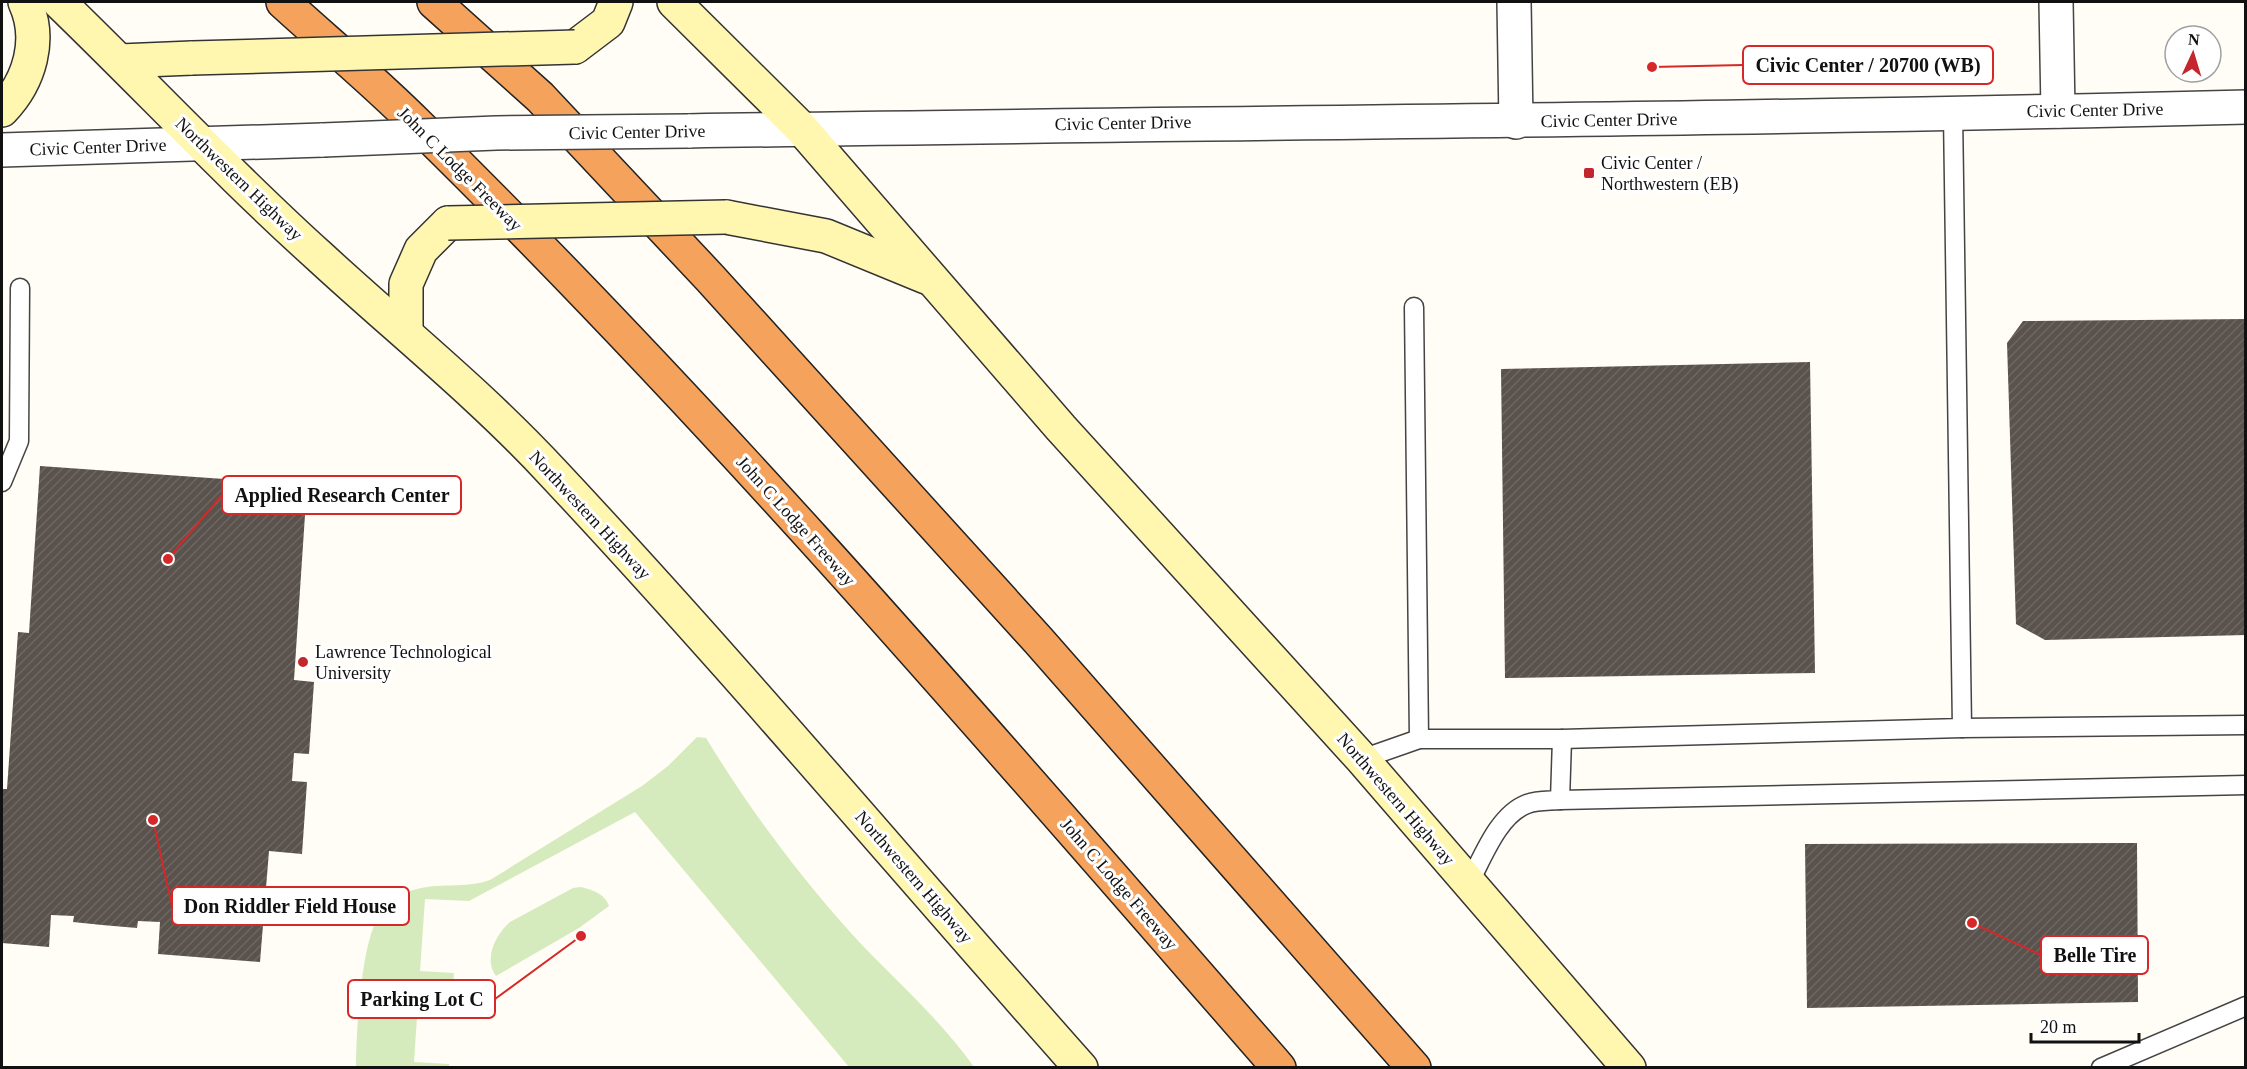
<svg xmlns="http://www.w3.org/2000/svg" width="2247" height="1069" viewBox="0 0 2247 1069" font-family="Georgia,serif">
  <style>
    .grass { fill: #d5ebbd }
    .building { fill: url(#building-hatch) }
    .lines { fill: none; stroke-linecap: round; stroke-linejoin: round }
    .service-casing { stroke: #444; stroke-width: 21 }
    .minor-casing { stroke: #444; stroke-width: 36 }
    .tertiary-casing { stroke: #444; stroke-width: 36 }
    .secondary-casing { stroke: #333; stroke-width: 36 }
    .motorway-casing { stroke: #222; stroke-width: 36 }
    .service { stroke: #fff; stroke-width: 18 }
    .minor { stroke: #fff; stroke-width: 33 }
    .tertiary { stroke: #fff; stroke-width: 33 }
    .secondary { stroke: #fff6b0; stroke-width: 33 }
    .motorway { stroke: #f5a25d; stroke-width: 33 }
    .tertiary-bridge-casing { stroke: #444; stroke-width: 36; stroke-linecap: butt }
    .secondary-bridge-casing { stroke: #333; stroke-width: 36; stroke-linecap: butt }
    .tertiary-bridge { stroke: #fff; stroke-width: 33 }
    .secondary-bridge { stroke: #fff6b0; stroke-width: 33 }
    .poi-dot { fill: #c4262e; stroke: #fff; stroke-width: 2 }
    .labels { text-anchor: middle; stroke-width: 6; stroke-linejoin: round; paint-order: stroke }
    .street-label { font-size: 18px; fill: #111; stroke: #fff }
    .poi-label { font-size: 18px; fill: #111; stroke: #fff; text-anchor: start }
    .leader { fill: none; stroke: #d62828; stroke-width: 2 }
    .callout-dot { fill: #d62828; stroke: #fff; stroke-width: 2 }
    .callout { fill: #fff; stroke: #d62828; stroke-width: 2 }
    .callout-label { font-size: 20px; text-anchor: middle; font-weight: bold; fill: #111 }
  </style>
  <defs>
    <pattern id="building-hatch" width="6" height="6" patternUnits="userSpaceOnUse" patternTransform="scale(1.5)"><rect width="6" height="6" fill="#5a524d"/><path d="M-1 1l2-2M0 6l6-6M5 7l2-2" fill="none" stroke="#6d6662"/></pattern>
  </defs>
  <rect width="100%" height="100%" fill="#fffdf5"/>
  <g class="grass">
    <path d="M697,737L706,738C748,807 797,873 851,933C893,979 937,1015 974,1067H849L635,812L469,901L425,899L420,971L454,973L452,1004L418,1002L414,1062L449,1064V1067H356C356,1033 361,941 380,914C387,904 401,893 413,890C438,882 465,889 490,880L642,786L668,766Z"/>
    <path d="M581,887C593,890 605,894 609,906L579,928L496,976C483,959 496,934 510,922L573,888Z"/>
  </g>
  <g class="building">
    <polygon points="2246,319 2246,635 2045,640 2016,624 2007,343 2023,321"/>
    <polygon points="1810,362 1815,673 1505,678 1501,369"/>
    <polygon points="40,466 307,485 294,680 314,682 309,754 294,753 292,781 307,782 302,854 269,851 260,962 158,954 160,922 138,921 137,928 102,925 73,922 74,916 51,915 49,947 2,943 2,789 7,789 18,632 29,633"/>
    <polygon points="2137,843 2138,1002 1807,1008 1805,844"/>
  </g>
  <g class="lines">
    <defs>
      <g id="service">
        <polyline points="1414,307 1419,739"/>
        <polyline points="2,482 19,441 20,288"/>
        <polyline points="1962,728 2246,725"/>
        <polyline points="1362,759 1419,739 1562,739 1962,728 1953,113"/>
        <polyline points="1560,800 2246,785"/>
        <path d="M1469,883C1483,857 1498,815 1527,804C1537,800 1550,801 1560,800L1562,739"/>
        <polyline points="2101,1068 2246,1006"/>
      </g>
      <g id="minor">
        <polyline points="1514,2 1516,122"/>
        <polyline points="2056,2 2058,111"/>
      </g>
      <g id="tertiary">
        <path d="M688,131C1207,123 1726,120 2246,107"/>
        <polyline points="2,150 323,140"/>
      </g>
      <g id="secondary">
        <path d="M59,2C146,86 229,175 319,256C397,328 481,395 553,473C734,666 905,870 1081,1068"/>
        <polyline points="674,2 802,129 1061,428 1362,759 1629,1068"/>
        <polyline points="575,47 608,22 616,2"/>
        <polyline points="120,61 192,58"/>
        <path d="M2,110C30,81 42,39 25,2"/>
        <polyline points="726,217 826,236 926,277"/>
        <polyline points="406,332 406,284 421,250 448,223"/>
      </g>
      <g id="motorway">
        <path d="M283,2C328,43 375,82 418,125C722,423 999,747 1279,1068"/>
        <polyline points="434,2 540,97 710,278 1038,640 1414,1068"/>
      </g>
    </defs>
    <use href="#service" class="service-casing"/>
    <use href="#minor" class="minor-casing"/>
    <use href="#tertiary" class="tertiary-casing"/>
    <use href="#secondary" class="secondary-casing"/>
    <use href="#motorway" class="motorway-casing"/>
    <use href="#service" class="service"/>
    <use href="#minor" class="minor"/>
    <use href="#tertiary" class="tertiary"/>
    <use href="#secondary" class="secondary"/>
    <use href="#motorway" class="motorway"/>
    <defs>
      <polyline id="tertiary-bridge" points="323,140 496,133 688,131"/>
      <g id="secondary-bridge">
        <polyline points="192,58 575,47"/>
        <polyline points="448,223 726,217"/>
      </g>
    </defs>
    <use href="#tertiary-bridge" class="tertiary-bridge-casing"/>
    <use href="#secondary-bridge" class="secondary-bridge-casing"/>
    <use href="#tertiary-bridge" class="tertiary-bridge"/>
    <use href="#secondary-bridge" class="secondary-bridge"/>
  </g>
  <g class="poi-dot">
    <rect x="1583" y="167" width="12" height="12" rx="3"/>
    <circle cx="303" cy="662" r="6"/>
  </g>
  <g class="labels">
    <g class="street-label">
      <text transform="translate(2095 110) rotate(-1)" y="6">Civic Center Drive</text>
      <text transform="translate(1609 120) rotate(-1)" y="6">Civic Center Drive</text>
      <text transform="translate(1123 123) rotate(-1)" y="6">Civic Center Drive</text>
      <text transform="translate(637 132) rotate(-1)" y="6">Civic Center Drive</text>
      <text transform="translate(98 147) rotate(-2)" y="6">Civic Center Drive</text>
      <text transform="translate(460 169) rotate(45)" y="6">John C Lodge Freeway</text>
      <text transform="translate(239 179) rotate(44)" y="6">Northwestern Highway</text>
      <text transform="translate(590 515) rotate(47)" y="6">Northwestern Highway</text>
      <text transform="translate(796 521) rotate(48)" y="6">John C Lodge Freeway</text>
      <text transform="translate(1396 799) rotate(49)" y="6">Northwestern Highway</text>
      <text transform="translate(914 877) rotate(49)" y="6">Northwestern Highway</text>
      <text transform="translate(1119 884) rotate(49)" y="6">John C Lodge Freeway</text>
    </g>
    <g class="poi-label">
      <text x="1601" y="169">Civic Center /<tspan x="1601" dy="21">Northwestern (EB)</tspan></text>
      <text x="315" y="658">Lawrence Technological<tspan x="315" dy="21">University</tspan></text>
    </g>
  </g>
  <path class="leader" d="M1652 67L1743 65M168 559L222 495M153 820L172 906M1972 923L2041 955M581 936L495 999"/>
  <g class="callout-dot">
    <circle cx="1652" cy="67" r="6"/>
    <circle cx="168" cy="559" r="6"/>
    <circle cx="153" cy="820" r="6"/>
    <circle cx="1972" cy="923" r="6"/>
    <circle cx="581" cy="936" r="6"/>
  </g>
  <g class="callout">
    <rect x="1743" y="46" width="250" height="38" rx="6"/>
    <rect x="222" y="476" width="239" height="38" rx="6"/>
    <rect x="172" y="887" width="237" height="38" rx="6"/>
    <rect x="2041" y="936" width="107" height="38" rx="6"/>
    <rect x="348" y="980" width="147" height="38" rx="6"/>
  </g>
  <g class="callout-label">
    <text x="1868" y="72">Civic Center / 20700 (WB)</text>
    <text x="342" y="502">Applied Research Center</text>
    <text x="290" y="913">Don Riddler Field House</text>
    <text x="2095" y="962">Belle Tire</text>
    <text x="422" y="1006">Parking Lot C</text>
  </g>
  <rect width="2247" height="1069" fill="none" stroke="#111111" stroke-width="6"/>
  <g transform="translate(2193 54) rotate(4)"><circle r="28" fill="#ffffff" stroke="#a0a0a0" stroke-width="1.5"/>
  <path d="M0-4.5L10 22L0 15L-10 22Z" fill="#c4262e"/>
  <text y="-9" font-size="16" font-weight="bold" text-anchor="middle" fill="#111111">N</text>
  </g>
  <path d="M2031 1033v9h108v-9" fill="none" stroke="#111111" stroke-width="3"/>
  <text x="2040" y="1033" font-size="18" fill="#111111" stroke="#ffffff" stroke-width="4.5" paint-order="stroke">20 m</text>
</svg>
